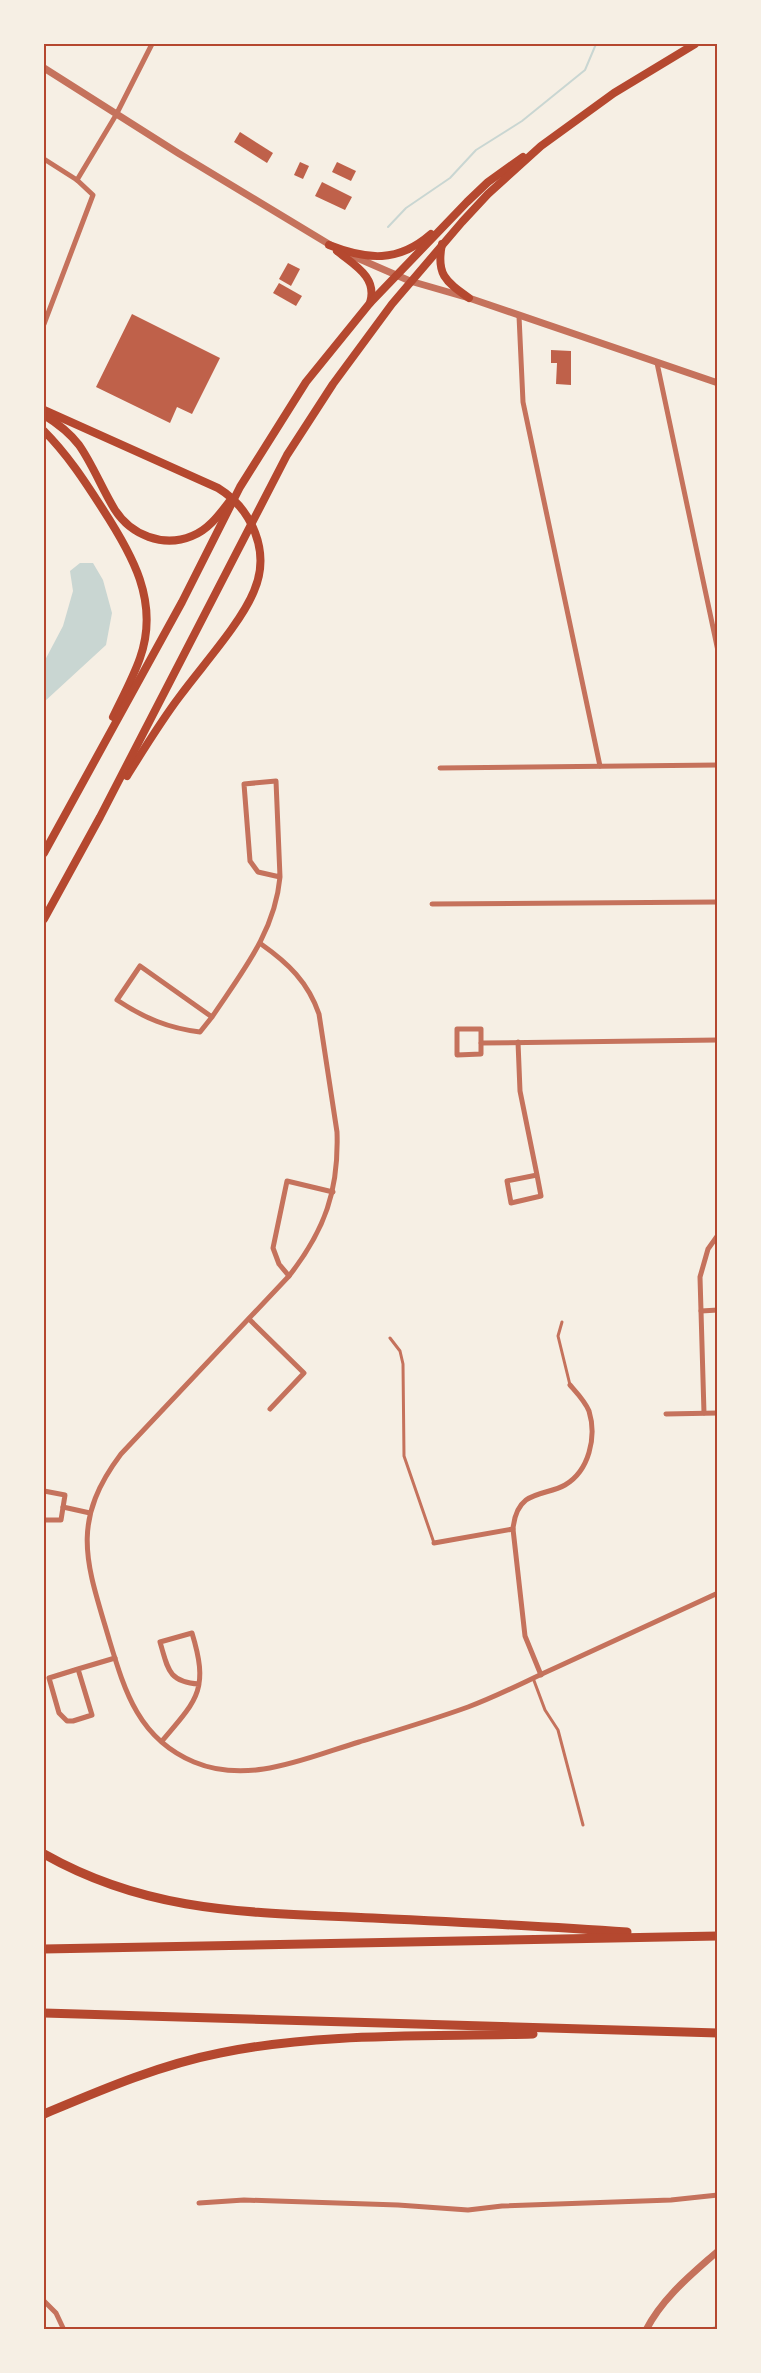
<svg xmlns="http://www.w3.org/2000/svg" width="761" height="2373" viewBox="0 0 761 2373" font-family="'PT Sans Narrow',sans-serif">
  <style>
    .water { fill: #c9d6d2 }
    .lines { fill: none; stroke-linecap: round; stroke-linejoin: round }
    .stream { stroke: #c9d6d2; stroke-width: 2 }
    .building { fill: #bf614a }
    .service { stroke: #c5725c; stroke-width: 3 }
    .minor { stroke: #c5725c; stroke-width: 5 }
    .tertiary { stroke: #c5725c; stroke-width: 7 }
    .primary { stroke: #b5482f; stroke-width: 8 }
    .motorway { stroke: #b5482f; stroke-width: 9 }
    .neatline { fill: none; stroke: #b5482f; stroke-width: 2 }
  </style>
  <rect width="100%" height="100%" fill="#f6efe4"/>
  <polygon class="water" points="80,563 93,563 103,580 112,613 106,645 44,702 44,662 63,626 73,591 70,571"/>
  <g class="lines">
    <g class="stream">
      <polyline points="388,227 406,208 450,178 476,150 522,121 585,70 596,44"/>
      <polyline points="709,2330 718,2325"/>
    </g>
  </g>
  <g class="building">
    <polygon points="240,132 273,153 267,163 234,142"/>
    <polygon points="300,162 309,166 303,179 294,175"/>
    <polygon points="337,162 356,171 351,181 332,172"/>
    <polygon points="322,182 352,197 345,210 315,196"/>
    <polygon points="288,263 300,269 291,286 279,279"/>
    <polygon points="279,283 302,296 296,306 273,293"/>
    <polygon points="132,314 220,358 192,414 177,407 170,423 96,387"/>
    <polygon points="551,350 571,351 571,385 556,384 557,363 551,363"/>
  </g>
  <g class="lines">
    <g class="service">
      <polyline points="562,1322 558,1336 570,1385"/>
      <polyline points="390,1338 400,1351 403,1364 404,1456 434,1543"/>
      <polyline points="533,1678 545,1710 558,1730 583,1825"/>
    </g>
    <g class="minor">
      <polyline points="44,159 77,180 93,195 44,324"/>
      <polyline points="77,180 116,115 152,44"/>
      <polyline points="519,316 523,402 600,766"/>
      <polyline points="657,363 718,651"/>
      <polyline points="440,768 718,765"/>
      <polyline points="432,904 718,902"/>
      <path d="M261,944C288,963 308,982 319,1014L337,1132C339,1190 325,1230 289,1276L121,1454C69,1523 87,1564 109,1639C125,1692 139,1739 194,1762C249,1785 306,1758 359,1742C395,1731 432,1720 468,1707C498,1696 526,1681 555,1668C610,1643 663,1618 718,1593"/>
      <path d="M212,1017L200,1032C168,1028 144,1018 117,1000L140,966L212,1017C242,972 275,932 280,877L258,872L250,861L244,784L276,781L280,877"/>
      <polygon points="457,1029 481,1029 481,1054 457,1055"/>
      <polyline points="518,1042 520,1091 537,1175 507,1181 511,1203 541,1196 537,1175"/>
      <polyline points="481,1043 718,1040"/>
      <polyline points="289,1276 279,1264 273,1248 287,1181 333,1192"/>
      <polyline points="701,1311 718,1310"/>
      <polyline points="249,1319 304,1373 270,1409"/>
      <polyline points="704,1413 700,1277 708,1249 718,1235"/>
      <polyline points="666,1414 718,1413"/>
      <polyline points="44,1491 65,1495 61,1520 44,1520"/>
      <polyline points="63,1507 90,1513"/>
      <polyline points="434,1543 513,1529"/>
      <polyline points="78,1669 49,1678 59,1713 67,1721 73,1721 92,1715 78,1669 115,1658"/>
      <path d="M541,1675L525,1636L513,1529C514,1518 517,1507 526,1500C537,1492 553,1492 565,1485C589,1471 597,1437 589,1411C585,1401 577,1393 570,1385"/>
      <path d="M162,1741C198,1699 209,1689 192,1633L160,1642C168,1669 168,1682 199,1684"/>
      <polyline points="199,2203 244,2200 398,2205 468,2210 502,2206 671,2200 718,2195"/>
      <polyline points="44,2301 56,2313 64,2330"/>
    </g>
    <g class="tertiary">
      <polyline points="44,68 178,153 332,246"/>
      <polyline points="348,254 410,281 469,298 718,383"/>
      <path d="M646,2330C663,2297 691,2275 718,2251"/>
    </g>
    <g class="primary">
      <path d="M442,244C436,274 445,281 469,298"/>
      <path d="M329,245C367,260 398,263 431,234"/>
      <path d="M337,251C354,265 378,277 370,303"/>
      <path d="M44,410L218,488C252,509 271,552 254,591C241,623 202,666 180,696C161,721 144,749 127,776"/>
      <path d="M44,415C57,423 69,432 79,445C93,465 102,489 115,510C131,535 163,548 192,536C208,530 219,515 229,502"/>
      <path d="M44,431C67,454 84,480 102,508C132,554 160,602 140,658C133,678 122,698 113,717"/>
      <polyline points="44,853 182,602 240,487 306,382 370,303 467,202 488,182 523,157"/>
      <polyline points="44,919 100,817 287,455 333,384 392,304 462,222 488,194 541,146 614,93 695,44"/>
    </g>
    <g class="motorway">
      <path d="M44,1854C152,1915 253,1912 373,1918C458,1922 542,1926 627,1932"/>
      <polyline points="44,1949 718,1936"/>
      <polyline points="44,2013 718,2033"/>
      <path d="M44,2114C101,2090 159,2065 220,2053C322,2032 430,2037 533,2034"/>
    </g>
  </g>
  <rect width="761" height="2373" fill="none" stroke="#f6efe4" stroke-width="90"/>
  <rect x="45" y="45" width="671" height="2283" class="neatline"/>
</svg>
